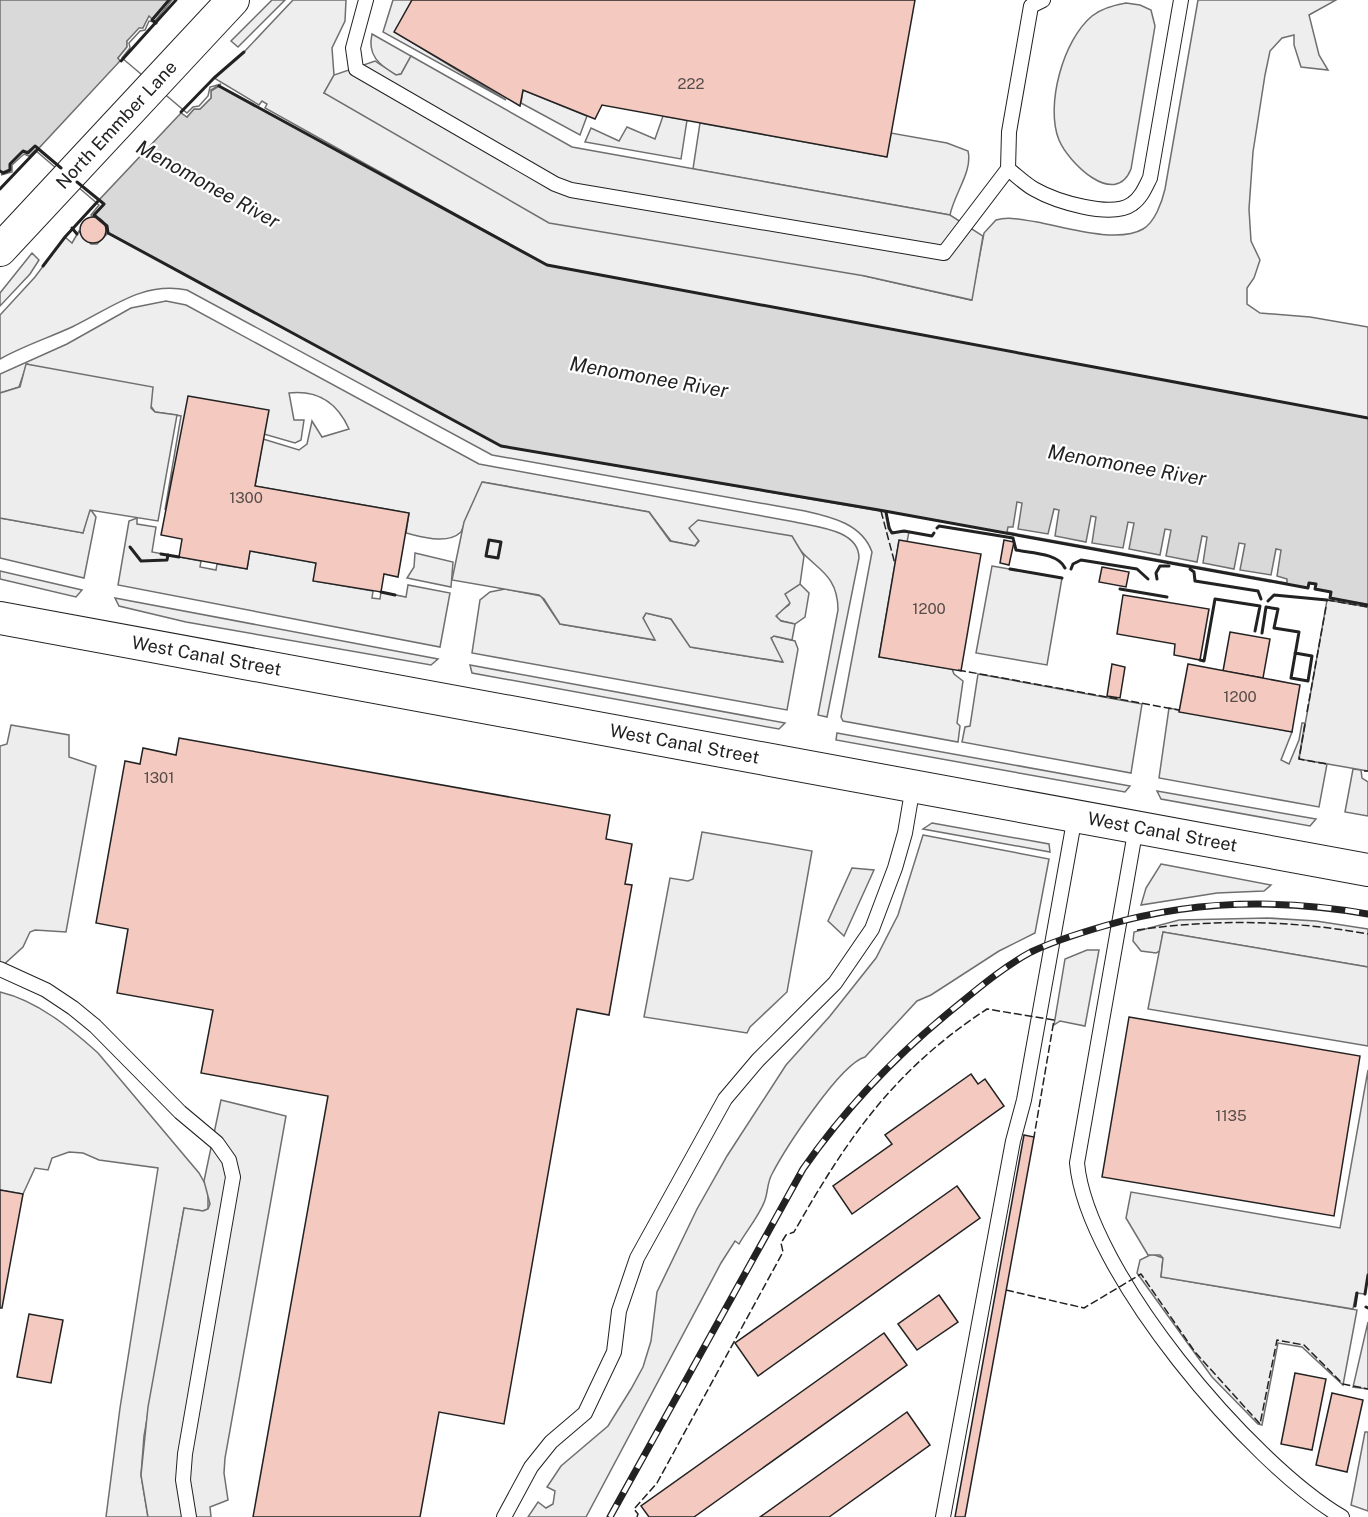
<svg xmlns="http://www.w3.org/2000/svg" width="1368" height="1517" viewBox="0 0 1368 1517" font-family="'Public Sans',sans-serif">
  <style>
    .green { fill: #eee; stroke: #6f6f6f; stroke-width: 1.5 }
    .parking { fill: #ededed; stroke: #6f6f6f; stroke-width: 1.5 }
    .water { fill: #d9d9d9; stroke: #6f6f6f; stroke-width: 1.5 }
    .pier { fill: #fff; stroke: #6f6f6f; stroke-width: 1.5 }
    .building { fill: #f3c9c0; stroke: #222; stroke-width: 1.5 }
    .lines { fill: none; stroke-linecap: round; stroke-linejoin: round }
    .service-casing { stroke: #222; stroke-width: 16 }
    .tertiary-casing { stroke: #222; stroke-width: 34 }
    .service { stroke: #fff; stroke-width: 14 }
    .tertiary { stroke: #fff; stroke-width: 32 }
    .rail-casing { stroke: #222; stroke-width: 7 }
    .rail { stroke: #fff; stroke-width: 4.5; stroke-dasharray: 14; stroke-linecap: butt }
    .fence { stroke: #222; stroke-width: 1.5; stroke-dasharray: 8 3; stroke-linecap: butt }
    .wall { stroke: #222; stroke-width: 3 }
    .labels { text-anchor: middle; stroke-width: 4.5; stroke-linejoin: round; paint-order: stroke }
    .number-label { font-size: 15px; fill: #564c4a }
    .street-label { font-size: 18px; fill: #222; stroke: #fff }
    .water-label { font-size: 20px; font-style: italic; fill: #222; stroke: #fff }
  </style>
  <rect width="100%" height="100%" fill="#fff"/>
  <g class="green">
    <polygon points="272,0 285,0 238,47 231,41"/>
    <path d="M293,0H346L345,21L332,48L334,75L324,93L865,276L971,300L984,233L996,220C1009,216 1023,220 1037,222C1064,227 1118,244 1143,229C1155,222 1162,202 1165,189L1198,0H1336L1309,15L1319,55L1328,70L1301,67L1294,45V35L1282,38L1270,51L1265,75L1253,152L1249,209L1251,241L1260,260L1254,278L1247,288V304L1260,313L1310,317L1368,327V418L547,265L265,108L267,104L262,101L259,105L214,78L244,52Z"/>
    <polygon points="393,0 412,0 395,32 506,100 383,32"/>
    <path d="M1126,3L1140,5L1151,10L1155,26L1131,169C1115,209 1068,162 1059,140C1045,106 1063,40 1092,16C1102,8 1114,5 1126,3Z"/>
    <path d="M372,34L411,56L401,74L396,75C379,65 367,55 372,34Z"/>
    <polygon points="523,90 587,116 580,135 521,103"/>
    <polygon points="663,116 687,120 681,159 585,142 591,128 619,141 627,127 655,139"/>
    <path d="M700,123L886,157L891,133L947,143L968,151C973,171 954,194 950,215L693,169Z"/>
    <path d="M79,231L91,244H97L108,233L501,446L886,512L891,532H909L907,542L899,541L879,657L952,669L954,674L963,681L957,723L960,726L958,742L843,721L841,717L872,552C862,524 832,517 805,511L492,455L187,290C142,281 110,309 72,327C48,338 23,346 0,359V315L35,277L65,237L72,243Z"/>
    <polygon points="32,253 39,260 30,274 0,306 0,293"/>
    <path d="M166,301L186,305L479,464L795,522C817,527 859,530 859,558L827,717L818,715L838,610C838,567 806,568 791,536L699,540L695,546L671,541L649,512L483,482L461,532C447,545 423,537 406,533L409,513L255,486L263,439L299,450L307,444L312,421L322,437L349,429C337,402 318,390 289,393L294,420H304L301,440L295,443L264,434L173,472L165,510L181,416L155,412L150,405L27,364L19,387L0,393V374L67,344L131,308Z"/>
    <polygon points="91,510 96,517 84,578 0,558 0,518 83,533 87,514"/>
    <polygon points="137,518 137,524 156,527 152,552 201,561 200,567 216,570 217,564 247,569 250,551 316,563 314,581 373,591 372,598 380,599 381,592 406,597 408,585 450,593 440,647 118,585 129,521"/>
    <polygon points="415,553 453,562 451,587 407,578 414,567"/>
    <polygon points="0,571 82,590 76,597 0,579"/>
    <polygon points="800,584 809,593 805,617 795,624 778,620 776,614 789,605 785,594"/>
    <polygon points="505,589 541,596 560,624 654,640 643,618 646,613 671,619 691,647 782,662 771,638 774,636 795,641 798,649 787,710 472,653 480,600 490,592"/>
    <polygon points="115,598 438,659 431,665 186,622 119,606"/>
    <polygon points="470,665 785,723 779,729 472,673"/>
    <polygon points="978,674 1142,704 1131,773 962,742 965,727 970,726"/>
    <polygon points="1169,708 1292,732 1281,760 1289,764 1299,740 1302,723 1305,723 1299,758 1327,764 1319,807 1159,778"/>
    <polygon points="837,733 1130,786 1125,792 836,740"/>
    <polygon points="1353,769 1361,770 1362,778 1368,782 1368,816 1345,812"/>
    <polygon points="1157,791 1316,819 1310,826 1161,799"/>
    <polygon points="932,823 1049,844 1050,852 923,829"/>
    <path d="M923,835L1049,859L1035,933L999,951L931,995L917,1001L865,1057C840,1064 785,1149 772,1174C767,1183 768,1192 765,1200C760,1215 747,1230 739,1244L735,1241L721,1263L586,1517H528L538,1502L546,1508L553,1504L555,1491L547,1487L561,1466L608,1426L631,1389L643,1367L651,1341L657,1292L697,1209L727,1156L786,1065L830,1016L876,958L898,915Z"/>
    <polygon points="1161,864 1271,885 1264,891 1217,893 1141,905 1146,888"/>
    <polygon points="1268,918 1316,921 1368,929 1368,967 1163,932 1160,951 1156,953 1141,951 1133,941 1134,932 1179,920"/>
    <polygon points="1087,950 1099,950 1085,1026 1060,1021 1054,1025 1065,959"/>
    <path d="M0,992C38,1001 70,1028 98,1053L199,1173L208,1189V1209L203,1211L184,1208L144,1436L141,1475L148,1517H106L120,1408L158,1168L99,1160L83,1153L69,1152L52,1158L48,1170L35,1168L23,1194L0,1190Z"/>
    <polygon points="1152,1254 1163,1258 1161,1277 1357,1310 1343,1385 1302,1347 1278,1343 1262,1425 1258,1424 1212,1377 1137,1273 1140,1260"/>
    <polygon points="1368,1322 1368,1389 1353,1387"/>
    <polygon points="1365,1432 1368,1432 1368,1511 1351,1505"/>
  </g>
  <g class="parking">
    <polygon points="411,56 572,147 950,215 983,236 972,300 865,276 549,223 324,93 334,75 375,61 396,75 401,74"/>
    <polygon points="26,364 153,387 151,408 155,412 177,415 158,521 90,510 83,533 0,518 0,393 20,387"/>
    <polygon points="482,482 649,512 670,541 695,546 699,541 689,528 698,520 792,536 804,556 800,584 785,594 790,603 776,616 781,621 795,624 792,640 774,636 771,638 783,662 690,647 671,619 646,613 643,618 655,640 560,624 544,599 539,595 452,580 464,522"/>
    <polygon points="992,566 1062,578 1047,665 976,653"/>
    <polygon points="1327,600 1368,607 1368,771 1299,759"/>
    <polygon points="11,725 69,735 69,757 96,766 66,932 35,930 30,932 23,947 0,968 0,746 7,744"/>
    <polygon points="702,832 812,851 787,992 750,1027 747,1033 644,1017 670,878 688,881 693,879"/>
    <polygon points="852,868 874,870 844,936 828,921"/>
    <polygon points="1163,932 1368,967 1368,1046 1148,1009"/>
    <polygon points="1368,1070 1368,1275 1365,1294 1356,1293 1353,1309 1161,1277 1163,1258 1160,1255 1148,1255 1126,1218 1131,1192 1340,1228"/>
    <polygon points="221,1100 286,1116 225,1458 224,1473 228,1500 210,1507 211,1517 148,1517 141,1475 148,1407 184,1208 203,1211 208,1209 210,1204 204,1181"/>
  </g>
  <polygon class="water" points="0,0 169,0 152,20 149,17 143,28 127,41 127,47 118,58 187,117 194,109 200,109 211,98 211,91 219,86 547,265 1368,418 1368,605 1330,598 1330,592 1315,589 1315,584 1309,583 1308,588 879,510 501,446 108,233 107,226 94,215 104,205 35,146 10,164 10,170 3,173 0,171"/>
  <g class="pier">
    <polygon points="169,0 172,0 154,22 149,21 145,30 140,31 129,43 130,48 122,58 187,113 193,107 199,106 208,96 210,87 221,84 211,90 211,98 200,109 194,109 187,117 181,113 99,200 104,204 94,215 107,226 105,235 104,228 91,215 99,205 35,150 29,156 24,154 12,165 12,172 1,175 10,170 10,164 23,151 28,153 35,146 39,148 120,61 118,58 127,47 127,41 139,28 143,28 149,16 152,19"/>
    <polygon points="1017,502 1022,503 1018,529 1048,534 1054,509 1059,510 1055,536 1086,542 1091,516 1096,517 1092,543 1123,548 1128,522 1134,523 1129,549 1160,555 1165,529 1171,530 1166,556 1197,562 1202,536 1207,537 1203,563 1234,569 1239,543 1245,544 1240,570 1271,575 1276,549 1281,550 1277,576 1287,579 1287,583 1007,532 1008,527 1013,527"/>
  </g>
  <g class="building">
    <polygon points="412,0 915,0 887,157 602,105 595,119 523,90 520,106 394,32"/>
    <circle cx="93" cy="230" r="13"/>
    <polygon points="188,396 269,410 255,486 409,513 398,577 384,574 381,592 313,581 316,563 250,551 247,569 179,557 182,539 161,535"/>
    <polygon points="899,540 981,554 961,671 879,657"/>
    <polygon points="1004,540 1014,542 1009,565 1000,563"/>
    <polygon points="1102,567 1129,572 1126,587 1099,582"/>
    <polygon points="1123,595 1209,609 1200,660 1174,655 1175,644 1117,634"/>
    <polygon points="1230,632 1270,639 1263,678 1223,671"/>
    <polygon points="1112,664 1125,667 1120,698 1107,696"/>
    <polygon points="1188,664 1300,685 1292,732 1179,712"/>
    <polygon points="179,738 610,815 606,839 632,844 625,884 632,885 609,1015 577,1009 504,1424 439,1412 420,1517 253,1517 328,1096 201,1073 213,1010 117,993 128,929 96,923 125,761 140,764 143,748 176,755"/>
    <polygon points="1129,1017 1360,1056 1334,1216 1102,1177"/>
    <polygon points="971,1074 978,1084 985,1079 1004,1106 852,1214 833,1186 892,1144 885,1135"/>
    <polygon points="1024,1135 1034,1137 965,1517 955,1517"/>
    <polygon points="957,1186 980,1218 758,1376 735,1343"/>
    <polygon points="0,1190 23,1194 2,1308 0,1308"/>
    <polygon points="939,1295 958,1322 917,1350 898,1324"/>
    <polygon points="29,1314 63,1320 51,1383 17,1377"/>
    <polygon points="884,1333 907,1365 694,1517 649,1517 641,1506"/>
    <polygon points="1295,1373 1326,1379 1312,1450 1281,1444"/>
    <polygon points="1332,1393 1363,1400 1347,1472 1316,1465"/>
    <polygon points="907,1412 930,1445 829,1517 760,1517"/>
  </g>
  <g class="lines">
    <defs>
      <g id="service">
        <polyline points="366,0 353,48 356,69 555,184 571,190 944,253 1008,169 1009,132 1031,6 1043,0"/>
        <path d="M1008,169C1016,175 1025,184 1034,189C1055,201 1111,219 1132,204C1141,198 1145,188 1150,178L1181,0"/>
        <path d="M1136,827L1077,1163C1087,1271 1250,1463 1342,1517"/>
        <polyline points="0,969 46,990 73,1008 95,1026 180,1112 217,1143 229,1160 233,1177 185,1454 183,1480 189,1517"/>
        <polyline points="504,1517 531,1467 551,1442 585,1413 614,1352 619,1311 637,1258 725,1099 758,1060 835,983 872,929 895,868 905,833 913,786"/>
        <polyline points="943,1517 1013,1141 1024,1100 1075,816"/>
      </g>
      <g id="tertiary">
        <path id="s1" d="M0,250L233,0"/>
        <path id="s2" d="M0,618L1368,870"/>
      </g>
    </defs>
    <use href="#service" class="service-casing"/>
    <use href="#tertiary" class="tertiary-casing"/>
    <use href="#service" class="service"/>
    <use href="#tertiary" class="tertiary"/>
    <defs>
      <path id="rail" d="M610,1517L803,1169C847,1106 898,1053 958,1005C981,986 1005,966 1031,952C1054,941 1080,933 1104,926C1192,900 1278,898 1368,914"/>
    </defs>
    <use href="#rail" class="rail-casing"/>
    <use href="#rail" class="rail"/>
    <g class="fence">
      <polyline points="881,511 895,564"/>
      <polyline points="1327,600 1368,607"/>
      <polyline points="958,670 1179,710"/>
      <polyline points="1307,712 1326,607"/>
      <polyline points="1305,724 1299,759 1327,764"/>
      <polyline points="1364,771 1368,771"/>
      <path d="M1137,930C1214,919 1291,920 1368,934"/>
      <polyline points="1006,1290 1084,1308 1141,1274 1195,1352 1260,1424 1277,1340 1304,1345 1343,1384 1368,1389"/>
      <path d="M637,1517L638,1514L634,1509L657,1483L783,1252L781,1243L786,1235L794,1232C848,1137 894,1070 987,1009L1054,1020L1034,1137"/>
    </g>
    <g class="wall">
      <polyline points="156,23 152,20 169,0"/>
      <polyline points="121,61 176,0"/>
      <polyline points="219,86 547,265 1368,418"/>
      <polyline points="181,112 214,78 244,52"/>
      <polyline points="0,171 3,173 10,170 10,164 23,151 28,153 35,146 61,168"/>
      <polyline points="77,182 104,204 94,215 107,226 108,233 501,446 879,510 1308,588 1309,583 1316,584 1315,589 1331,592 1330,598 1368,605"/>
      <polyline points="0,189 38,149"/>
      <polyline points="72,228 77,234"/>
      <polyline points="43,266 65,237 99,200"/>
      <polyline points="886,512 889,528 892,533 904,531 932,536 934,533"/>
      <path d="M937,528L939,526L1013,538L1016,550C1031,553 1058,553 1065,568"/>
      <polygon points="489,540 501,542 498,558 486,556"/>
      <polyline points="130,547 141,561 167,560 168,555"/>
      <polyline points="161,554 179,557"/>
      <polyline points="1010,569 1062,578"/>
      <polyline points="1071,569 1073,564 1081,560 1137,569 1148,579"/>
      <polyline points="1190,569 1194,572 1195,581 1258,591 1261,599"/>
      <polyline points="1157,579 1156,573 1160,566 1169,566"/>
      <polyline points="1120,589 1167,597"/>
      <polyline points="381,592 395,595"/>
      <polyline points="1268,601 1274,595 1327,600"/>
      <polyline points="1262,633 1266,607 1278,609 1274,628 1299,632 1291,678 1308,681 1312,656 1295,653"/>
      <polyline points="1200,660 1204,661 1215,599 1260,606 1255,631"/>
      <polyline points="1365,1294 1368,1275"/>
      <polyline points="1355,1306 1357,1293"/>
      <polyline points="1366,1307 1368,1308"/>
    </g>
  </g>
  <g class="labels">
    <g class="number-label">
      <text x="691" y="89">222</text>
      <text x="246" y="503">1300</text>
      <text x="929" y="614">1200</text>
      <text x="1240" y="702">1200</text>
      <text x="159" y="783">1301</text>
      <text x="1231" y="1121">1135</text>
    </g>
    <g class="street-label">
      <text dy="6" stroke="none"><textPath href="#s1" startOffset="171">North Emmber Lane</textPath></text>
      <text dy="6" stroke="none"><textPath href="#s2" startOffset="210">West Canal Street</textPath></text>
      <text dy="6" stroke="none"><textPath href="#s2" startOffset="696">West Canal Street</textPath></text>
      <text dy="6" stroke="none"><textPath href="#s2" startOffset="1182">West Canal Street</textPath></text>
    </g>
    <g class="water-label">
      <text transform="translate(208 184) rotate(29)" y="7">Menomonee River</text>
      <text transform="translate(649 377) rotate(10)" y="7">Menomonee River</text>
      <text transform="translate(1127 465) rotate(10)" y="7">Menomonee River</text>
    </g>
  </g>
</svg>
